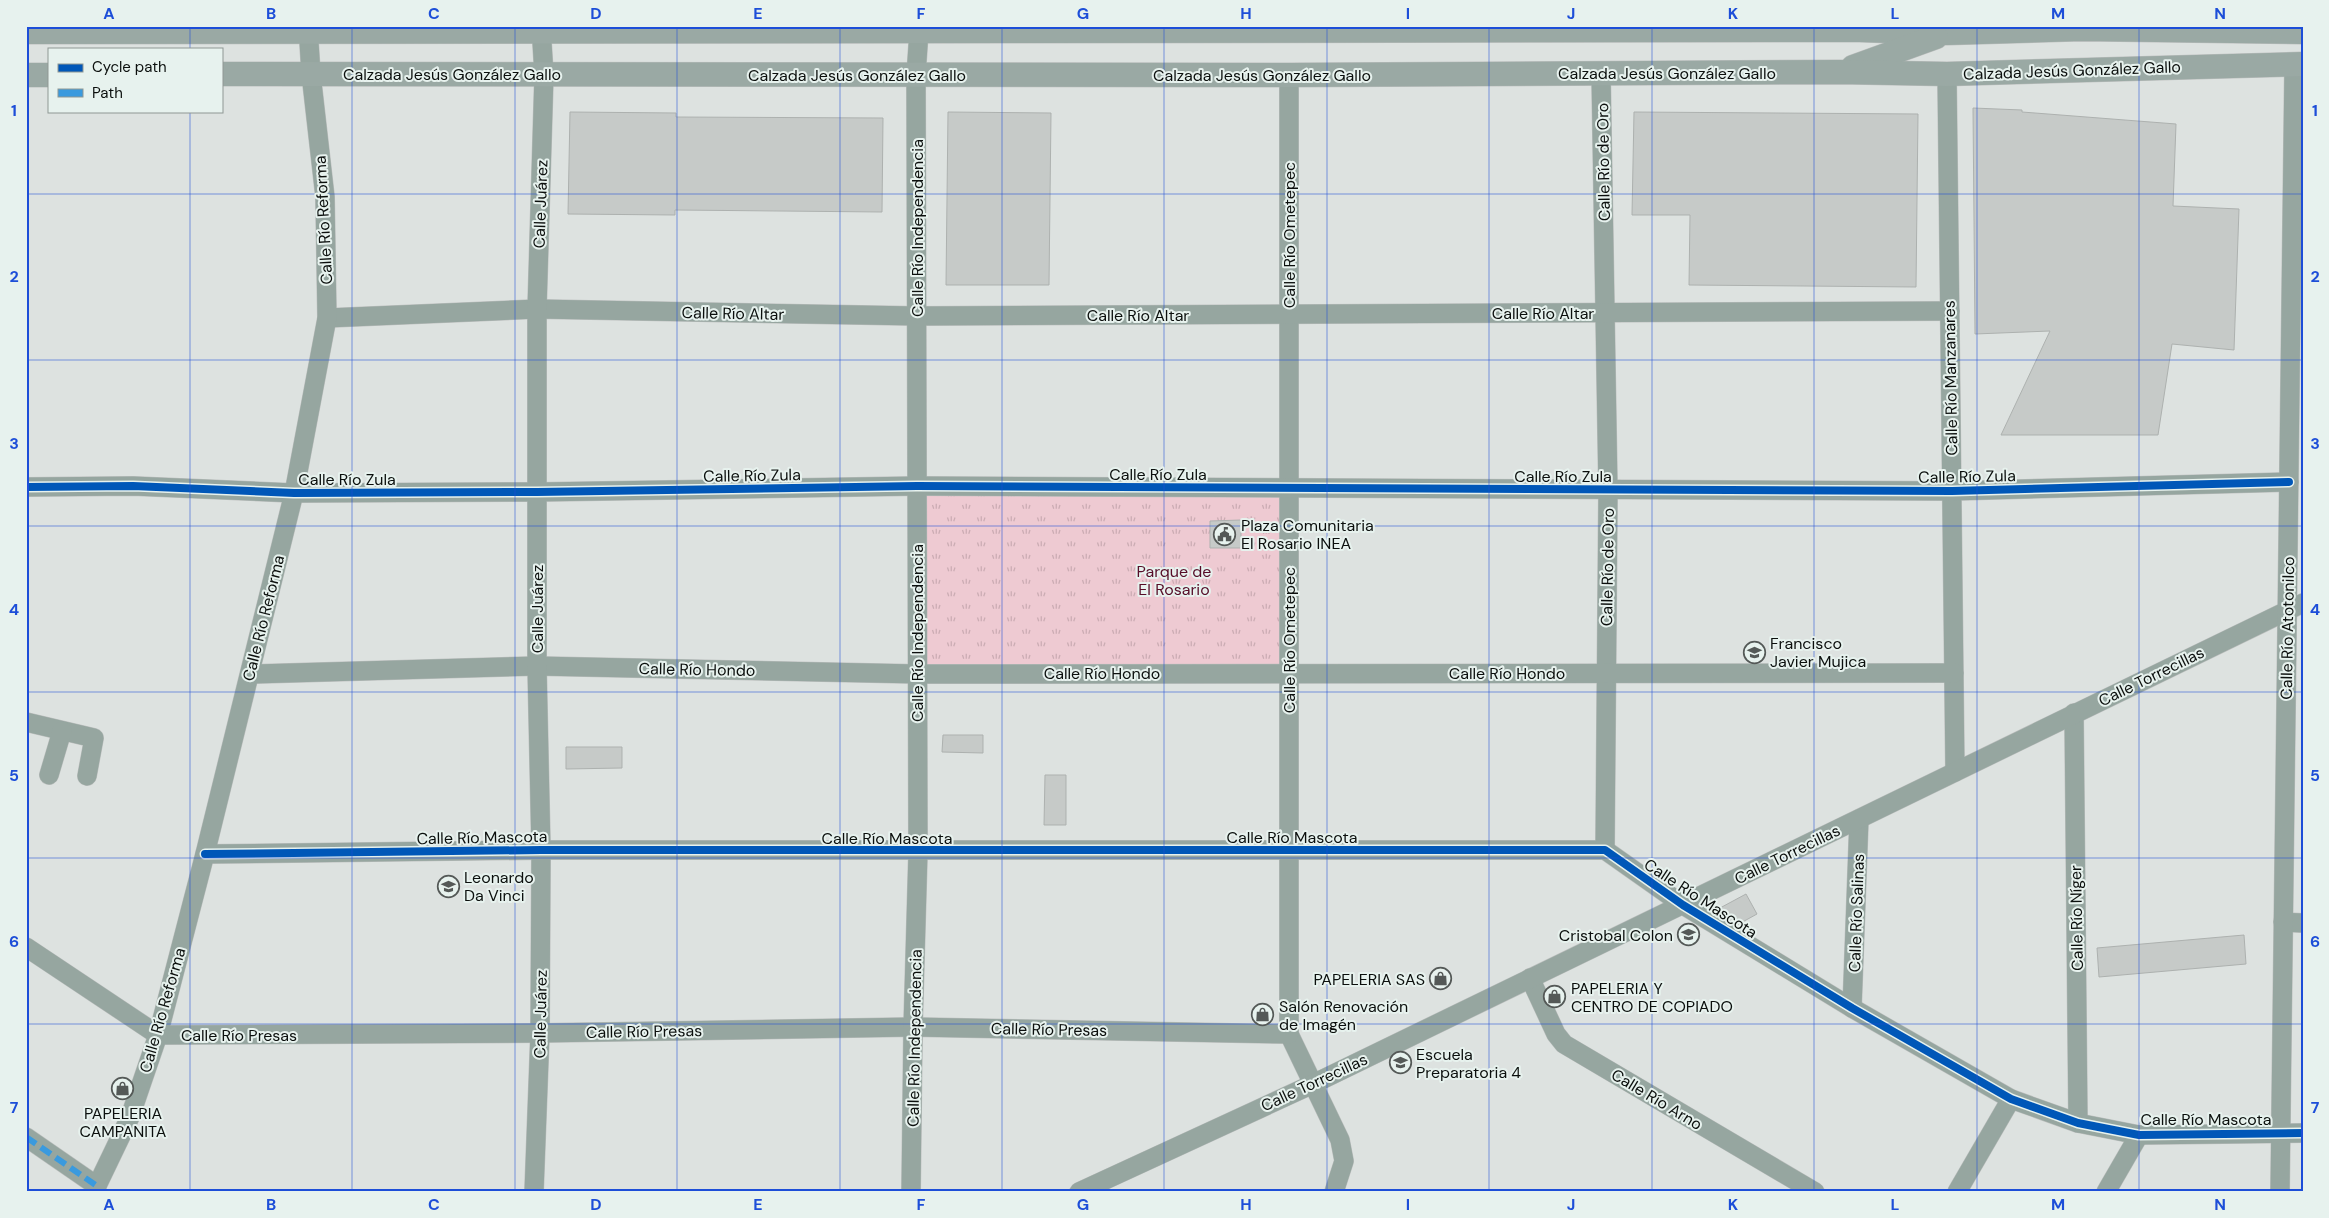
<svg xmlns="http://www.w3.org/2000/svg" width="2329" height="1218" viewBox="0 0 2329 1218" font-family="'DM Sans',sans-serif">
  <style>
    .park { fill: url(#park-tufts) }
    .building { fill: #c6cac8; stroke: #adb1af }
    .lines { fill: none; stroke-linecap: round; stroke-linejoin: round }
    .minor-casing { stroke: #bcbfbe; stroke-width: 20 }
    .major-casing { stroke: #bcbfbe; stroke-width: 25 }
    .minor { stroke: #96a6a0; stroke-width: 19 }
    .major { stroke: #9aa9a4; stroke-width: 24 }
    .quiet { stroke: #3a9ade; stroke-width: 6; stroke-dasharray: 12 6; stroke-linecap: butt }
    .cycleway-casing { stroke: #e7f2ee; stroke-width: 11 }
    .cycleway { stroke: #0057b8; stroke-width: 8 }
    .grid { fill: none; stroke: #1d4ed8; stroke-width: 1; stroke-opacity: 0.55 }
    .labels { text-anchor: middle; stroke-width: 4; stroke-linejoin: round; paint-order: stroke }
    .street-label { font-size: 16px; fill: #0b0f0d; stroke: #e7f2ee }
    .poi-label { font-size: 16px; fill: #0b0f0d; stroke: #e7f2ee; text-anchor: start }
    .park-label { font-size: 16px; fill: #570d28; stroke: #e7f2ee }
    .neatline { fill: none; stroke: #1d4ed8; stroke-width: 2 }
    .grid-label { font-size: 16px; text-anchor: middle; font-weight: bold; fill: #1d4ed8 }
  </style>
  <defs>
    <pattern id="park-tufts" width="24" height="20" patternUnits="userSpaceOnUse" patternTransform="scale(1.25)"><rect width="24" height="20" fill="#eecad2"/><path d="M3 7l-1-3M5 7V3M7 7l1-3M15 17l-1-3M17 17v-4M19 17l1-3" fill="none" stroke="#cbacb3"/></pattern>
  </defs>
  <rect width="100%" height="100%" fill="#dde2e0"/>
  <polygon class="park" points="923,491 1283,494 1284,668 923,668"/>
  <g class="building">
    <polygon points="1973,108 2022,110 2022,112 2176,124 2173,206 2239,209 2234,350 2172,344 2158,435 2001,435 2050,331 1975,334"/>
    <polygon points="570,112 676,113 676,117 883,118 882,212 675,210 675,215 568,214"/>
    <polygon points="948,112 1051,113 1049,285 946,285"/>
    <polygon points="1634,112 1918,114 1916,287 1689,285 1690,215 1632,215"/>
    <polygon points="1241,520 1241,548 1210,548 1210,521"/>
    <polygon points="943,735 983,735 983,753 942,752"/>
    <polygon points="566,747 622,747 622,768 566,769"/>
    <polygon points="1045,775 1066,775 1066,825 1044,825"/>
    <polygon points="1746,894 1757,914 1737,925 1724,917 1720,908"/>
    <polygon points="2244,935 2246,964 2099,977 2097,948"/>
  </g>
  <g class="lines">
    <defs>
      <g id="minor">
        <polyline points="1601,74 1608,490 1605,850"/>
        <polyline points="1947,74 1955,772"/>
        <polyline points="1289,75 1289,1034 1340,1140 1344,1161 1334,1192"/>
        <polyline points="327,318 537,309 917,316 1950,311"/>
        <polyline points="26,487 133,486 294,493 537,492 917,486 1952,491 2289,482"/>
        <polyline points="250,674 537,666 918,674 1954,673"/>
        <polyline points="2074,713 2078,1123"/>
        <polyline points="26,722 94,738 87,776"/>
        <polyline points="49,775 62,731"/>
        <polyline points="205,854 541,850 1605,850 1683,905 1852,1008 2011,1099 2078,1123 2139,1135 2303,1133"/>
        <polyline points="2283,922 2303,923"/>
        <polyline points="26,947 158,1035 540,1033 913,1027 1289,1034"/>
        <polyline points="1530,978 1556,1034 1564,1044 1815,1192"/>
        <polyline points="1852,1008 1859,819"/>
        <polyline points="26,1137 97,1186"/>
        <polyline points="94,1192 130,1117 158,1035 205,854 294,493 327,318 325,197 311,74 308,26"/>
        <polyline points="534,1192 540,1033 541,850 537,666 537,309 544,75 541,26"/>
        <polyline points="911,1192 913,1027 918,852 916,75 919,31"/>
        <polyline points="1079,1192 1313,1084 2303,603"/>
        <polyline points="1957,1192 2011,1099"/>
        <polyline points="2106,1192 2139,1135"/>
        <polyline points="2280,1192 2294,64"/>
      </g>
      <g id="major">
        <polyline points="26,32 1860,30 1947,33 2082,29 2303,32"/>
        <polyline points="1853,67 1936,37"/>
        <polyline points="221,74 1289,75 1839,72 1947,74 2303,64"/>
        <polyline points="26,75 49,75"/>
      </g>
    </defs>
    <use href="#minor" class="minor-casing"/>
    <use href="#major" class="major-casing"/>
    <use href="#minor" class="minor"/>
    <use href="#major" class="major"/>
    <g class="quiet">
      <polyline points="26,948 27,948"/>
      <polyline points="26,1137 97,1186"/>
    </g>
    <defs>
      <g id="cycleway">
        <polyline points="26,487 133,486 294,493 537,492 917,486 1952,491 2289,482"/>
        <polyline points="205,854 541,850 1605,850 1683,905 1852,1008 2011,1099 2078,1123 2139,1135 2303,1133"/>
      </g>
    </defs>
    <use href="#cycleway" class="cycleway-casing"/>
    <use href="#cycleway" class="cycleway"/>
  </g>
  <path class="grid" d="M190,26V49M352,26V1192M515,26V1192M677,26V1192M840,26V1192M1002,26V1192M1164,26V1192M1327,26V1192M1489,26V1192M1652,26V1192M1814,26V1192M1977,26V1192M2139,26V1192M190,111V1192M26,194H2303M26,360H2303M26,526H2303M26,692H2303M26,858H2303M26,1024H2303"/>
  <defs>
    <symbol id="civic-ring" viewBox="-11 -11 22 22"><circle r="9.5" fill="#e7f2ee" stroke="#545957" stroke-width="1.5"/><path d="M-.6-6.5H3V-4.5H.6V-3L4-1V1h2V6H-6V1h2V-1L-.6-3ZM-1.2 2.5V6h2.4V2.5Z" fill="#545957"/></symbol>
    <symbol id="school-ring" viewBox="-11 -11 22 22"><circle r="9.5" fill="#e7f2ee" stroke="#545957" stroke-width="1.5"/><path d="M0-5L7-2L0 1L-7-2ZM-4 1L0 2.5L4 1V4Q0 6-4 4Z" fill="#545957"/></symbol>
    <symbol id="shop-ring" viewBox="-11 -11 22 22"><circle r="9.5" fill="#e7f2ee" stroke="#545957" stroke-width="1.5"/><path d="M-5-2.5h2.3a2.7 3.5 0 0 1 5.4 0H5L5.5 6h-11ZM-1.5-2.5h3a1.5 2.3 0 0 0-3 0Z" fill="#545957"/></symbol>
    <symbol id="university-ring" viewBox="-11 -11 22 22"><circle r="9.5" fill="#e7f2ee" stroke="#545957" stroke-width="1.5"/><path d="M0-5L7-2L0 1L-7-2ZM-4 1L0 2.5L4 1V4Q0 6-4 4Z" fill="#545957"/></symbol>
  </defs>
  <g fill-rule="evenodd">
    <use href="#civic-ring" x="1212" y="522" width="25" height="25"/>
    <use href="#school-ring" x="1742" y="640" width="25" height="25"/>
    <use href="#school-ring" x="436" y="874" width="25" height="25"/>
    <use href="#school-ring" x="1676" y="922" width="25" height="25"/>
    <use href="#shop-ring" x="1428" y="966" width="25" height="25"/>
    <use href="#shop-ring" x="1542" y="984" width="25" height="25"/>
    <use href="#shop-ring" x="1250" y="1002" width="25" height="25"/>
    <use href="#university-ring" x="1388" y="1050" width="25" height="25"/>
    <use href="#shop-ring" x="110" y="1076" width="25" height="25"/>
  </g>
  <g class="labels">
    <g class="street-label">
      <text transform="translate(2072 70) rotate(-2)" y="6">Calzada Jesús González Gallo</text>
      <text x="1667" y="79">Calzada Jesús González Gallo</text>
      <text x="452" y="80">Calzada Jesús González Gallo</text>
      <text x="857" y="81">Calzada Jesús González Gallo</text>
      <text x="1262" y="81">Calzada Jesús González Gallo</text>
      <text transform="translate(1603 162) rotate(-91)" y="6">Calle Río de Oro</text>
      <text transform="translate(540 204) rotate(-88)" y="6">Calle Juárez</text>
      <text transform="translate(323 220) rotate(-93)" y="6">Calle Río Reforma</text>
      <text transform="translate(917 228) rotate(-90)" y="6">Calle Río Independencia</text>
      <text transform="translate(1289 235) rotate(-90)" y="6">Calle Río Ometepec</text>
      <text transform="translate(733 313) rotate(1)" y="6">Calle Río Altar</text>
      <text x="1543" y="319">Calle Río Altar</text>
      <text x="1138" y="321">Calle Río Altar</text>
      <text transform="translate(1950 378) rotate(-91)" y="6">Calle Río Manzanares</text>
      <text x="1158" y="480">Calle Río Zula</text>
      <text transform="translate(752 475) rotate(-1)" y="6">Calle Río Zula</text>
      <text x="1563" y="482">Calle Río Zula</text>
      <text transform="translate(1967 476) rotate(-1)" y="6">Calle Río Zula</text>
      <text x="347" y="485">Calle Río Zula</text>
      <text transform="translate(1607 567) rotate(-89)" y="6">Calle Río de Oro</text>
      <text transform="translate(537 609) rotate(-90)" y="6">Calle Juárez</text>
      <text transform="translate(263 618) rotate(-76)" y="6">Calle Río Reforma</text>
      <text transform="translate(2287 628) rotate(-89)" y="6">Calle Río Atotonilco</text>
      <text transform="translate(917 633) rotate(-90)" y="6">Calle Río Independencia</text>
      <text transform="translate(1289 640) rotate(-90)" y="6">Calle Río Ometepec</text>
      <text transform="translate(697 669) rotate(1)" y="6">Calle Río Hondo</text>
      <text x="1102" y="679">Calle Río Hondo</text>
      <text x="1507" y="679">Calle Río Hondo</text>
      <text transform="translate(2151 676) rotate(-26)" y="6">Calle Torrecillas</text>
      <text transform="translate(482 837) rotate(-1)" y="6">Calle Río Mascota</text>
      <text x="1292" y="843">Calle Río Mascota</text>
      <text x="887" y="844">Calle Río Mascota</text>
      <text transform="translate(1787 854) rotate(-26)" y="6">Calle Torrecillas</text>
      <text transform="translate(1701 898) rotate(33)" y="6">Calle Río Mascota</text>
      <text transform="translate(1856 913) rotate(-88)" y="6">Calle Río Salinas</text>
      <text transform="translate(2076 918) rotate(-91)" y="6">Calle Río Níger</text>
      <text transform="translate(162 1010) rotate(-74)" y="6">Calle Río Reforma</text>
      <text transform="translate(540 1014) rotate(-89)" y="6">Calle Juárez</text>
      <text transform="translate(1049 1029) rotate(1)" y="6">Calle Río Presas</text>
      <text transform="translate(644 1031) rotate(-1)" y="6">Calle Río Presas</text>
      <text x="239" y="1041">Calle Río Presas</text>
      <text transform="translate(914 1038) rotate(-89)" y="6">Calle Río Independencia</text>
      <text transform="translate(1314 1082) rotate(-25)" y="6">Calle Torrecillas</text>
      <text transform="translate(1657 1099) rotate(31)" y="6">Calle Río Arno</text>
      <text x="2206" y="1125">Calle Río Mascota</text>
    </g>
    <g class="poi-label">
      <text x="1241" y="531">Plaza Comunitaria<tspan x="1241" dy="18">El Rosario INEA</tspan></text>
      <text x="1770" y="649">Francisco<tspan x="1770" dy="18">Javier Mujica</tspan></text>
      <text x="464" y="883">Leonardo<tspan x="464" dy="18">Da Vinci</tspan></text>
      <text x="1673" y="941" text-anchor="end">Cristobal Colon</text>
      <text x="1425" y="985" text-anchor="end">PAPELERIA SAS</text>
      <text x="1571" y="994">PAPELERIA Y<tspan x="1571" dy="18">CENTRO DE COPIADO</tspan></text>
      <text x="1279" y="1012">Salón Renovación<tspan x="1279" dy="18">de Imagén</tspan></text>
      <text x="1416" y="1060">Escuela<tspan x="1416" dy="18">Preparatoria 4</tspan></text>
      <text x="123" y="1119" text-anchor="middle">PAPELERIA<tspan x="123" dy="18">CAMPANITA</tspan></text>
    </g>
    <g class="park-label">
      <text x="1174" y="577">Parque de<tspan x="1174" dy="18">El Rosario</tspan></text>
    </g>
  </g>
  <rect width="2329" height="1218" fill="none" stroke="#e7f2ee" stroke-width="55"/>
  <rect x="48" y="48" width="175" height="65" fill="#e7f2ee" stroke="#8f9794"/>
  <rect x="58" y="64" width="25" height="8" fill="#0057b8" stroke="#8f9794"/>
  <text x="92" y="72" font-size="15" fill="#0b0f0d">Cycle path</text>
  <rect x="58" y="89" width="25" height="8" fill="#3a9ade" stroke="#8f9794"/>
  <text x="92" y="98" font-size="15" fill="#0b0f0d">Path</text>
  <rect x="28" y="28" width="2274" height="1162" class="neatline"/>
  <g class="grid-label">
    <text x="109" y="19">A</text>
    <text x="271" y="19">B</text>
    <text x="434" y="19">C</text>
    <text x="596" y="19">D</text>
    <text x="758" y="19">E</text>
    <text x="921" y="19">F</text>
    <text x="1083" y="19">G</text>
    <text x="1246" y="19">H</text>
    <text x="1408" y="19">I</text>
    <text x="1571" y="19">J</text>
    <text x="1733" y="19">K</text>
    <text x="1895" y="19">L</text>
    <text x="2058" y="19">M</text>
    <text x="2220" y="19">N</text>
    <text x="14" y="116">1</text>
    <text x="2315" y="116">1</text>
    <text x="14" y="282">2</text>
    <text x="2315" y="282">2</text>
    <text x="14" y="449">3</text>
    <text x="2315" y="449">3</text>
    <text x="14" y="615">4</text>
    <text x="2315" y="615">4</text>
    <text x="14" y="781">5</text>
    <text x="2315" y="781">5</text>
    <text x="14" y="947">6</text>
    <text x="2315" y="947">6</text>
    <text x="14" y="1113">7</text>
    <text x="2315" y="1113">7</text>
    <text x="109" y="1210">A</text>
    <text x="271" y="1210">B</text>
    <text x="434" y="1210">C</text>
    <text x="596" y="1210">D</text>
    <text x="758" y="1210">E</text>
    <text x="921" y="1210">F</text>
    <text x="1083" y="1210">G</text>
    <text x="1246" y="1210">H</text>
    <text x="1408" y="1210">I</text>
    <text x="1571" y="1210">J</text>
    <text x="1733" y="1210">K</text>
    <text x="1895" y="1210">L</text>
    <text x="2058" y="1210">M</text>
    <text x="2220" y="1210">N</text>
  </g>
</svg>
